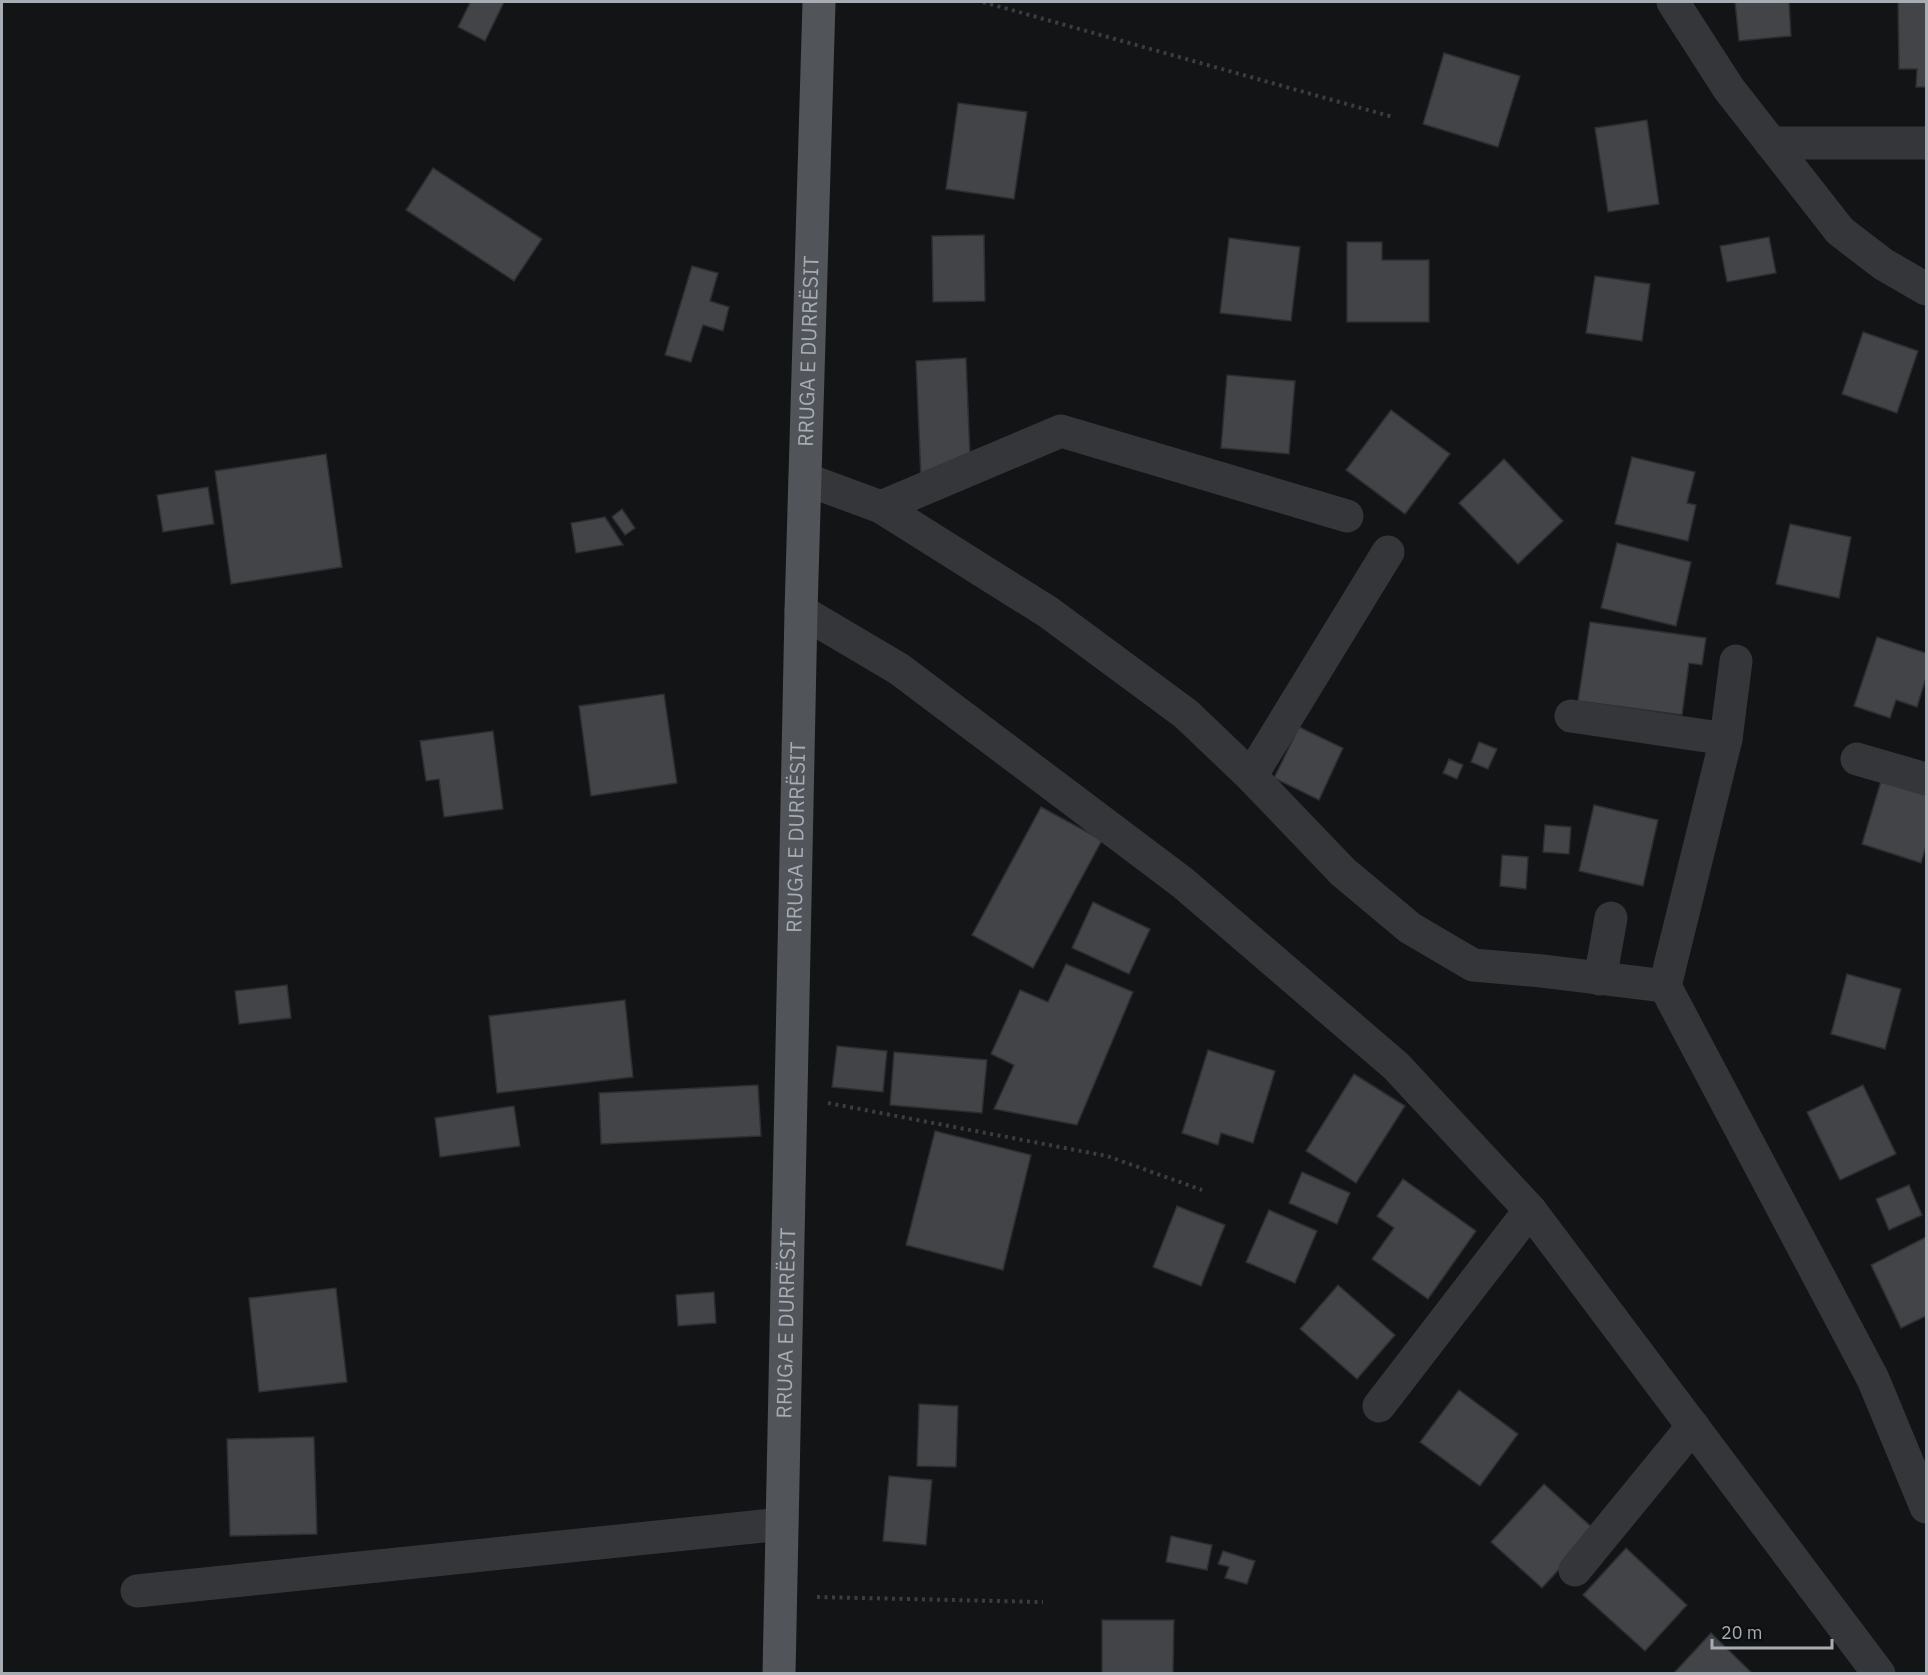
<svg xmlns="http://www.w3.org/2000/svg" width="1928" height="1675" viewBox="0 0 1928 1675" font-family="'IBM Plex Sans',sans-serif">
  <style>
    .building { fill: #424448; stroke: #2d2e31; stroke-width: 1.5 }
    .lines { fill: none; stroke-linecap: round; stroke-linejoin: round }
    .path { stroke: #3b3d41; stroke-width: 4; stroke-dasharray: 3 4.5; stroke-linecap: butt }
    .minor { stroke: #35363a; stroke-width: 33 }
    .major { stroke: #515459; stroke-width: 33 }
    .labels { text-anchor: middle; stroke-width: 4.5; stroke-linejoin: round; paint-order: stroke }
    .street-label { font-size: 21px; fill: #a6adb5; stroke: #0e0f10 }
  </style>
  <rect width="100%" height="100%" fill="#131415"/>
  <g class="building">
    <polygon points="466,2 504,2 485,41 458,27 470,3"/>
    <polygon points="1735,2 1789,2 1791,36 1739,41"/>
    <polygon points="1898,2 1926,2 1926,87 1916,87 1917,69 1899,69"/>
    <polygon points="1444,53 1520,76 1498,147 1423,124"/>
    <polygon points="958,103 1027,112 1014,199 946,189"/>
    <polygon points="1647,120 1659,204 1608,212 1595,128"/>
    <polygon points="433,168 542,239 514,281 406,210"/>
    <polygon points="984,235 985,301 933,302 932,236"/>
    <polygon points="1769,237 1776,273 1727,282 1720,246"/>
    <polygon points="1229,238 1300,247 1291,321 1220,313"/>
    <polygon points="1347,242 1382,242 1382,260 1429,260 1429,322 1347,322"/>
    <polygon points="692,266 718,273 710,301 729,307 723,331 703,325 691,362 665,355"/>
    <polygon points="1595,276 1650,284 1642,341 1586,333"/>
    <polygon points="1863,332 1918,351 1897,413 1842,394"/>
    <polygon points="966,358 970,456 921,480 916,361"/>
    <polygon points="1227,375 1295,381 1289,454 1221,448"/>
    <polygon points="1391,410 1450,454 1405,514 1346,470"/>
    <polygon points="326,454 342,567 231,584 215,471"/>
    <polygon points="1632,457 1695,472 1687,503 1696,505 1688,541 1615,524"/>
    <polygon points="1504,459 1563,521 1518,564 1459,503"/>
    <polygon points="208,487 214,524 163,532 157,495"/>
    <polygon points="622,509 635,528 625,535 612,517"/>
    <polygon points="605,517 623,545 576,553 571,523"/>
    <polygon points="1790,524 1851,537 1839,598 1776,584"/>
    <polygon points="1617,543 1691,562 1676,626 1601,608"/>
    <polygon points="1590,622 1706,638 1702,665 1689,663 1682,715 1578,701"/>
    <polygon points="1877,637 1926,653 1926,678 1917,707 1896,700 1890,718 1854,706"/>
    <polygon points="664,694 677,783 591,796 579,706"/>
    <polygon points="1299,727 1343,748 1319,800 1274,778"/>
    <polygon points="493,731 503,809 444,817 439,779 426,781 420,741"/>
    <polygon points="1479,742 1497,749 1488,769 1471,762"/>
    <polygon points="1449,759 1463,765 1457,779 1443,773"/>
    <polygon points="1882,778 1926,792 1926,846 1921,863 1862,844"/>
    <polygon points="1594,805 1658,820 1643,886 1579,871"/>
    <polygon points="1041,807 1102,840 1033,968 972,935"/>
    <polygon points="1545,825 1571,827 1569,854 1543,852"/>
    <polygon points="1502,855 1528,857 1526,889 1500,886"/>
    <polygon points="1093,902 1150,929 1129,974 1072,948"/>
    <polygon points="1066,964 1133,992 1077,1125 994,1109 1014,1065 991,1054 1020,990 1048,1002"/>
    <polygon points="1847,974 1901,989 1885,1049 1831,1034"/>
    <polygon points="287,985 291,1018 239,1024 235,991"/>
    <polygon points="625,1000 633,1077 497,1093 489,1016"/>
    <polygon points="837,1046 887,1051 883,1092 832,1087"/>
    <polygon points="1208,1050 1275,1071 1253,1143 1221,1133 1218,1145 1182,1133"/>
    <polygon points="894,1052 987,1060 982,1113 890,1105"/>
    <polygon points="1354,1074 1405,1106 1356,1183 1306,1151"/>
    <polygon points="758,1085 761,1136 601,1144 599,1093"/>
    <polygon points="1863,1085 1896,1154 1840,1180 1807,1112"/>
    <polygon points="514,1106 520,1146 440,1157 435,1118"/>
    <polygon points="935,1131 1031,1155 1003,1270 906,1245"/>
    <polygon points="1302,1172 1350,1193 1337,1224 1289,1203"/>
    <polygon points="1403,1179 1476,1231 1428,1299 1372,1259 1394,1228 1377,1216"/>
    <polygon points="1909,1185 1922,1215 1889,1230 1876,1199"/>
    <polygon points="1177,1206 1225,1225 1201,1286 1153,1267"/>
    <polygon points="1269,1210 1317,1231 1295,1283 1246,1262"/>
    <polygon points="1926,1237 1926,1316 1901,1328 1871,1265"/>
    <polygon points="1338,1285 1395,1335 1357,1379 1300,1329"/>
    <polygon points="336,1288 347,1382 259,1392 249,1298"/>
    <polygon points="714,1292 716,1323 678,1326 676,1295"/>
    <polygon points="1459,1390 1518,1434 1480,1486 1420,1442"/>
    <polygon points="919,1404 958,1406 956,1467 917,1466"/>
    <polygon points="314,1437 317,1534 230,1536 227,1439"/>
    <polygon points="889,1476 932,1480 926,1545 883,1541"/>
    <polygon points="1544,1484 1595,1530 1542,1588 1491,1542"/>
    <polygon points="1171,1536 1212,1545 1207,1570 1166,1562"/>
    <polygon points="1626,1548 1687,1605 1645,1651 1583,1595"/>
    <polygon points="1223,1551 1255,1561 1247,1584 1225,1578 1229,1567 1218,1564"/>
    <polygon points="1102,1620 1174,1620 1173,1674 1102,1674"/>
    <polygon points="1711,1633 1753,1674 1673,1674"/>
  </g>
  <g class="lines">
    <g class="path">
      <polyline points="983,2 1393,117"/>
      <polyline points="828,1103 1107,1156 1202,1190"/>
      <polyline points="817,1597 1043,1602"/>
    </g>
    <g class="minor">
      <polyline points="1673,2 1729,89 1840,231 1883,264 1926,289"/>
      <polyline points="1771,143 1926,143"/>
      <polyline points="805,479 881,507 1048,612 1186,714 1251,776 1343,872 1410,928 1473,965 1542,971 1665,986"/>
      <polyline points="881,507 1061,431 1347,516"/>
      <polyline points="801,611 899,669 1183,883 1396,1066 1530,1210 1879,1674"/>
      <polyline points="1736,661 1726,739 1665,986 1873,1379 1926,1507"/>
      <polyline points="1571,716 1726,739"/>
      <polyline points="1857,759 1926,779"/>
      <polyline points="1251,776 1388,552"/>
      <polyline points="1600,979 1611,918"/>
      <polyline points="1379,1406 1530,1210"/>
      <polyline points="1575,1570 1693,1426"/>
      <polyline points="137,1591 782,1524"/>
    </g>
    <path class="major" id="s1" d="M779,1674L801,611L819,2"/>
  </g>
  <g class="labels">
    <g class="street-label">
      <text dy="7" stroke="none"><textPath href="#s1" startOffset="1323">RRUGA E DURRËSIT</textPath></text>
      <text dy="7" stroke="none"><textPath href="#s1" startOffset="837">RRUGA E DURRËSIT</textPath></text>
      <text dy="7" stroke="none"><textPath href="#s1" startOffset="351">RRUGA E DURRËSIT</textPath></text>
    </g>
  </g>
  <rect width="1928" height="1675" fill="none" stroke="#a6adb5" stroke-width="6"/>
  <path d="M1712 1639v9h120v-9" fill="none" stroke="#a6adb5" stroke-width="3"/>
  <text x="1721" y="1639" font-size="18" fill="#a6adb5" stroke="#0e0f10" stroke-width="4.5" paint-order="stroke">20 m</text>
</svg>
